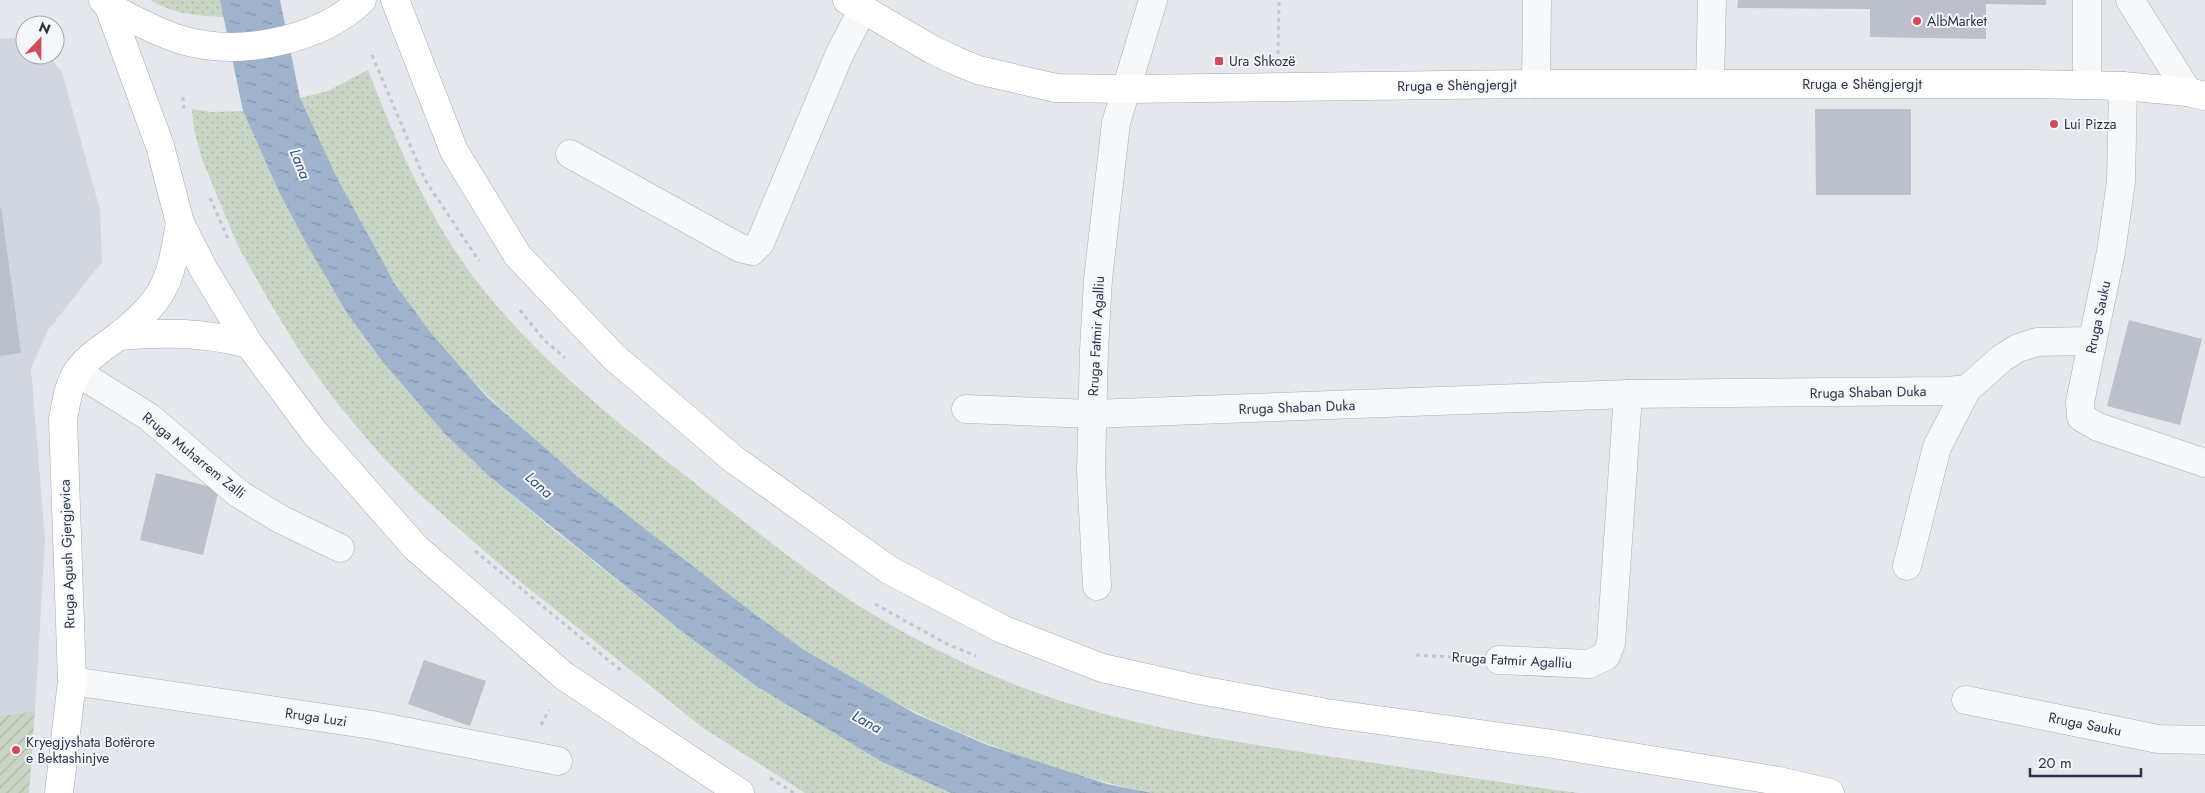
<svg xmlns="http://www.w3.org/2000/svg" width="2205" height="793" viewBox="0 0 2205 793" font-family="Jost,sans-serif">
  <style>
    .built { fill: #d2d6de }
    .grass { fill: url(#grass-dots) }
    .garden { fill: url(#garden-furrows) }
    .water { fill: url(#water-ripples) }
    .building { fill: #bbc0ca }
    .lines { fill: none; stroke-linecap: round; stroke-linejoin: round }
    .minor-casing { stroke: #a9aeb7; stroke-width: 29 }
    .major-casing { stroke: #a3abb8; stroke-width: 29 }
    .path { stroke: #c2c5cb; stroke-width: 3; stroke-dasharray: 4 4; stroke-linecap: butt }
    .minor { stroke: #f7f8fa; stroke-width: 28 }
    .major { stroke: #fff; stroke-width: 28 }
    .poi-dot { fill: #d1495b; stroke: #f4f6f9; stroke-width: 2 }
    .labels { text-anchor: middle; stroke-width: 4; stroke-linejoin: round; paint-order: stroke }
    .poi-label { font-size: 14px; fill: #2b3445; stroke: #f4f6f9; text-anchor: start }
    .street-label { font-size: 14px; fill: #2b3445; stroke: #f4f6f9 }
    .water-label { font-size: 15px; font-style: italic; fill: #34527a; stroke: #f4f6f9 }
  </style>
  <defs>
    <pattern id="grass-dots" width="8" height="8" patternUnits="userSpaceOnUse" patternTransform="scale(1.25)"><rect width="8" height="8" fill="#c9d6c5"/><path d="M2 2h.1M6 6h.1" fill="none" stroke="#adb8ab" stroke-width="1.8" stroke-linecap="round"/></pattern>
    <pattern id="garden-furrows" width="10" height="10" patternUnits="userSpaceOnUse" patternTransform="scale(1.25)"><rect width="10" height="10" fill="#c9d6c5"/><path d="M-1 1l2-2M0 10L10 0M9 11l2-2" fill="none" stroke="#adb8ab"/></pattern>
    <pattern id="water-ripples" width="26" height="14" patternUnits="userSpaceOnUse" patternTransform="scale(1.25)"><rect width="26" height="14" fill="#9fb4cc"/><path d="M2 4q2-2 4 0t4 0M15 11q2-2 4 0t4 0" fill="none" stroke="#8293a7"/></pattern>
  </defs>
  <rect width="100%" height="100%" fill="#e4e7ec"/>
  <polygon class="built" points="23,37 25,39 25,55 48,55 62,72 100,210 102,262 48,330 31,368 45,539 35,711 0,716 0,39"/>
  <g class="grass">
    <path d="M150,0H220L225,17C198,16 173,14 150,0Z"/>
    <path d="M368,70C398,147 430,222 482,288C542,363 616,422 691,480C745,522 797,565 853,602C923,647 1004,685 1084,708C1164,732 1245,743 1327,756C1411,768 1495,782 1579,793H1152C1028,767 911,718 804,650C744,611 687,563 631,519C560,462 488,404 430,332C375,263 335,179 300,98L328,91Z"/>
    <polygon points="192,109 212,112 243,111 279,192 306,243 446,435 490,477 549,526 685,634 756,686 882,762 951,793 805,793 703,728 512,575 419,494 378,452 337,403 302,355 269,301 239,248 215,191 202,159 194,130"/>
  </g>
  <polygon class="garden" points="35,711 29,793 0,793 0,716"/>
  <polygon class="water" points="220,0 280,0 300,98 337,178 395,284 430,332 487,397 576,475 753,613 804,650 916,714 987,745 1107,784 1152,793 951,793 882,762 756,686 685,634 490,477 446,435 383,362 347,313 306,243 279,192 243,111"/>
  <g class="building">
    <polygon points="1738,0 2046,0 2046,5 1986,4 1986,39 1870,37 1870,9 1737,8"/>
    <polygon points="1815,109 1911,109 1911,195 1816,195"/>
    <polygon points="1,207 21,353 0,356 0,208"/>
    <polygon points="2129,320 2202,339 2180,425 2107,406"/>
    <polygon points="156,473 219,489 203,555 140,540"/>
    <polygon points="424,660 486,681 470,726 408,704"/>
  </g>
  <g class="lines">
    <defs>
      <g id="minor">
        <polyline points="2130,0 2188,92"/>
        <polyline points="1710,83 1712,0"/>
        <polyline points="1536,84 1537,0"/>
        <polyline points="2087,85 2087,0"/>
        <polyline points="2123,86 2121,182 2111,252 2080,402 2081,417 2098,427 2205,463"/>
        <polyline points="570,154 740,248 752,251 760,243 840,53 863,9"/>
        <polyline points="77,372 149,417 239,494 282,520 340,548"/>
        <polyline points="966,409 1092,414 1628,394 1948,391 1967,389 2002,358 2018,348 2037,342 2092,341"/>
        <polyline points="1907,566 1937,447 1967,389"/>
        <polyline points="1097,586 1091,471 1094,350 1098,279 1116,123 1153,0"/>
        <polyline points="1499,660 1589,664 1606,656 1611,643 1628,394"/>
        <polyline points="72,681 372,725 558,761"/>
        <polyline points="1966,700 2158,739 2205,740"/>
      </g>
      <g id="major">
        <path d="M103,0L109,7C132,18 157,33 182,40C238,57 319,41 362,0"/>
        <polyline points="395,0 454,151 518,256 614,357 732,458 889,570 1002,629 1102,668 1200,690 1327,713 1553,744 1779,781 1830,793"/>
        <polyline points="847,0 933,50 956,61 978,70 1056,88 1126,89 1536,84 2027,84 2123,86 2188,92 2205,96"/>
        <polyline points="109,7 160,146 180,223 204,270 249,344 315,433 416,548 564,676 740,793"/>
        <path d="M119,336C166,332 202,332 249,344"/>
        <path d="M59,793L72,681L63,419C66,404 68,386 77,372C87,357 103,348 117,337C134,324 152,308 162,290C173,270 176,245 180,223"/>
      </g>
    </defs>
    <use href="#minor" class="minor-casing"/>
    <use href="#major" class="major-casing"/>
    <g class="path">
      <polyline points="1278,54 1279,0"/>
      <polyline points="372,55 425,180 479,261"/>
      <polyline points="183,97 184,109"/>
      <polyline points="210,198 229,241"/>
      <polyline points="520,310 544,340 565,358"/>
      <polyline points="475,551 623,672"/>
      <polyline points="875,604 945,643 976,656"/>
      <polyline points="1416,655 1468,658"/>
      <polyline points="541,725 549,710"/>
      <polyline points="770,778 794,793"/>
    </g>
    <use href="#minor" class="minor"/>
    <use href="#major" class="major"/>
  </g>
  <g class="poi-dot">
    <circle cx="1917" cy="21" r="5"/>
    <rect x="1214" y="56" width="10" height="10" rx="2.5"/>
    <circle cx="2054" cy="124" r="5"/>
    <circle cx="16" cy="750" r="5"/>
  </g>
  <g class="labels">
    <g class="poi-label">
      <text x="1927" y="26">AlbMarket</text>
      <text x="1229" y="66">Ura Shkozë</text>
      <text x="2064" y="129">Lui Pizza</text>
      <text x="26" y="747">Kryegjyshata Botërore<tspan x="26" dy="16">e Bektashinjve</tspan></text>
    </g>
    <g class="street-label">
      <text x="1862" y="89">Rruga e Shëngjergjt</text>
      <text transform="translate(1457 85) rotate(-1)" y="5">Rruga e Shëngjergjt</text>
      <text transform="translate(2098 317) rotate(-78)" y="5">Rruga Sauku</text>
      <text transform="translate(1096 336) rotate(-87)" y="5">Rruga Fatmir Agalliu</text>
      <text transform="translate(1868 392) rotate(-1)" y="5">Rruga Shaban Duka</text>
      <text transform="translate(1297 407) rotate(-2)" y="5">Rruga Shaban Duka</text>
      <text transform="translate(194 455) rotate(39)" y="5">Rruga Muharrem Zalli</text>
      <text transform="translate(67 554) rotate(-92)" y="5">Rruga Agush Gjergjevica</text>
      <text transform="translate(1512 660) rotate(3)" y="5">Rruga Fatmir Agalliu</text>
      <text transform="translate(316 717) rotate(8)" y="5">Rruga Luzi</text>
      <text transform="translate(2085 724) rotate(11)" y="5">Rruga Sauku</text>
    </g>
    <g class="water-label">
      <text transform="translate(300 164) rotate(68)" y="5">Lana</text>
      <text transform="translate(539 485) rotate(42)" y="5">Lana</text>
      <text transform="translate(867 722) rotate(29)" y="5">Lana</text>
    </g>
  </g>
  <g transform="translate(40 40) rotate(22)"><circle r="24" fill="#f4f6f9" stroke="#a4a8b1"/>
  <path d="M0-4L9 19L0 12L-9 19Z" fill="#d1495b"/>
  <text y="-8" font-size="14" font-weight="bold" text-anchor="middle" fill="#2b3445">N</text>
  </g>
  <path d="M2030 768v8h111v-8" fill="none" stroke="#2b3445" stroke-width="2.5"/>
  <text x="2038" y="768" font-size="15" fill="#2b3445" stroke="#f4f6f9" stroke-width="4" paint-order="stroke">20 m</text>
</svg>
